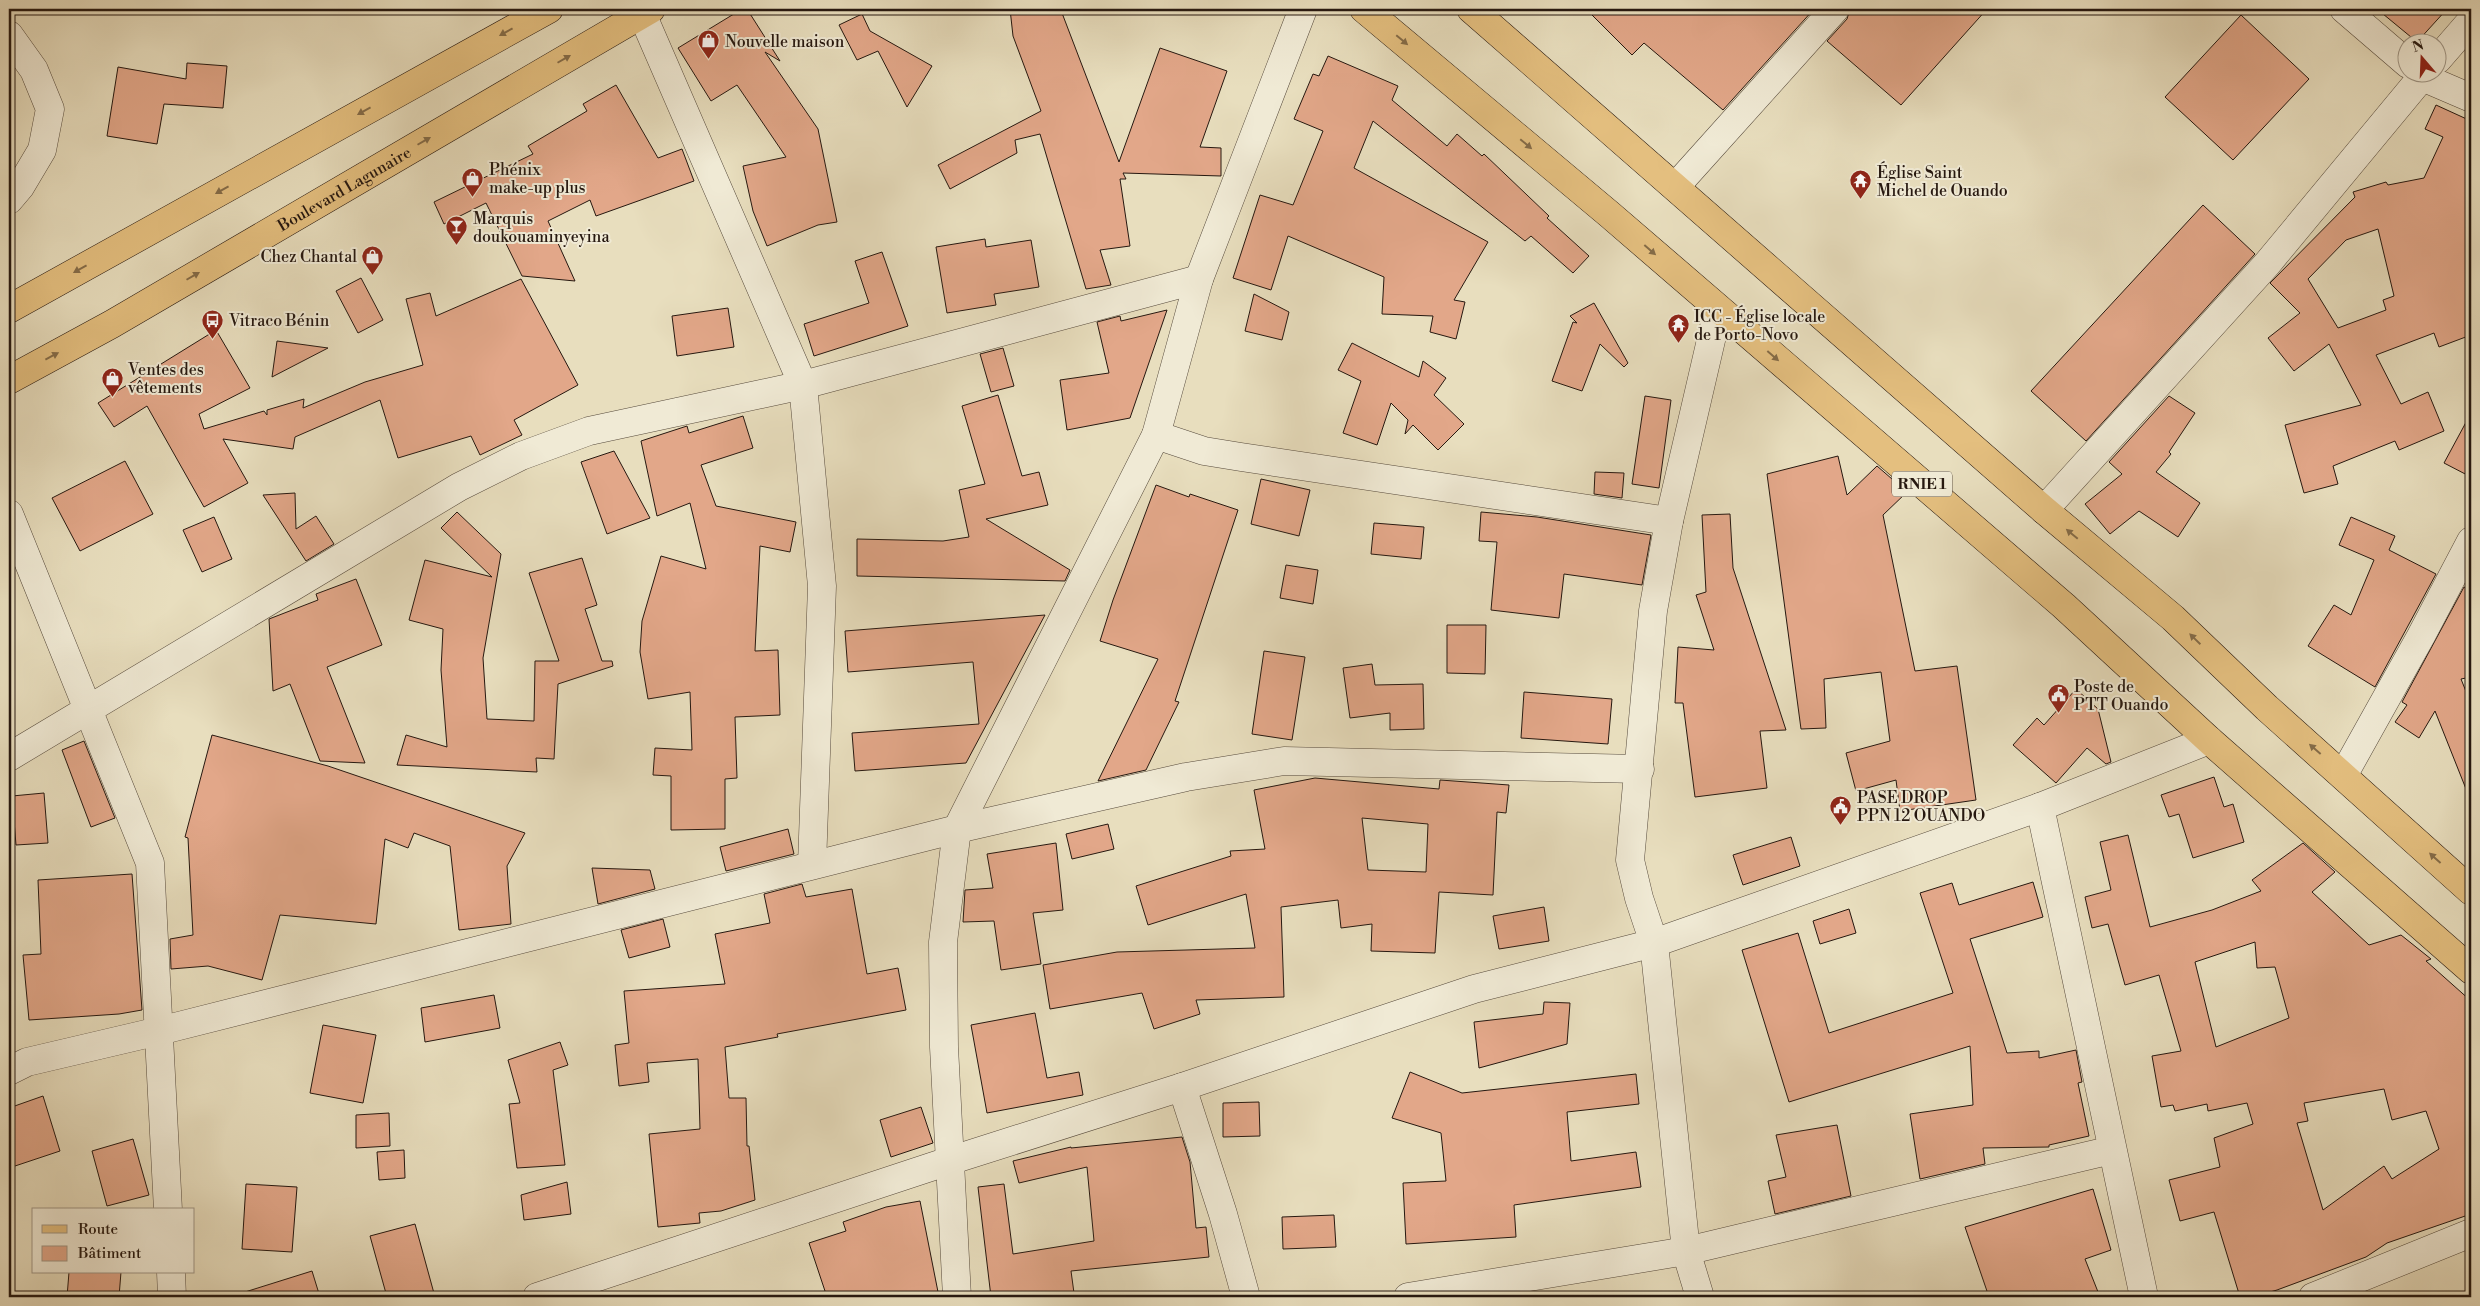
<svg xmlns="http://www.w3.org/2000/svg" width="2480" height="1306" viewBox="0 0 2480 1306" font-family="'Libre Bodoni',serif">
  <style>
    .building { fill: #e2a789; stroke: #261810; fill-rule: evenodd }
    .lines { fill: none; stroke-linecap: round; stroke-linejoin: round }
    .minor-casing { stroke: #564a3c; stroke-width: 29 }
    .major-casing { stroke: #261810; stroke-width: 29 }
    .highway-casing { stroke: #261810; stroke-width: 29 }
    .minor { stroke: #f0ead5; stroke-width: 28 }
    .major { stroke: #e4bf7f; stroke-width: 28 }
    .highway { stroke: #e4bf7f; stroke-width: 28 }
    .oneway { fill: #856c48 }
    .labels { text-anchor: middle; stroke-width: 4; stroke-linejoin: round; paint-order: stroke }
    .shield { fill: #f0ead5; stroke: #63574b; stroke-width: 1 }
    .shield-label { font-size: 15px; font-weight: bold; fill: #261810 }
    .poi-label { font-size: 16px; fill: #261810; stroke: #f0ead5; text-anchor: start }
    .street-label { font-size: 16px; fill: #261810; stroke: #f0ead5 }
  </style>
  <rect width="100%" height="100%" fill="#e8debe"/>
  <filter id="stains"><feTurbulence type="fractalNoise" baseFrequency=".004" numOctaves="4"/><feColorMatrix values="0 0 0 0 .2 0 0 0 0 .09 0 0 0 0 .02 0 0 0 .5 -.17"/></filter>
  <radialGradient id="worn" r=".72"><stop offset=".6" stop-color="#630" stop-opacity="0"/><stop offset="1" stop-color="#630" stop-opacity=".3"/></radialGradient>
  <g class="building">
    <polygon points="742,9 747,9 780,61 765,52 818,129 837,222 818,225 767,246 753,211 743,166 786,157 737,85 711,101 678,48"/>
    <polygon points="1010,9 1049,9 1062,13 1119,162 1160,48 1227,71 1200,147 1221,148 1221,176 1123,173 1126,179 1120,179 1130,246 1100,250 1111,285 1086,289 1040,134 1015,140 1017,153 950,189 938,165 1041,111 1013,36"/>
    <polygon points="1586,9 1814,9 1723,110 1644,43 1632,55"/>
    <polygon points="1850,9 1987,9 1901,105 1827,41 1847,19"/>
    <polygon points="2377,9 2447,9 2417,42"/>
    <polygon points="862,14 870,31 932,66 907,107 878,51 857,60 839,25"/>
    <polygon points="2241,15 2309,79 2233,160 2165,97"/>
    <polygon points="1328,56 1398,86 1392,100 1447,146 1457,134 1482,156 1484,154 1549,216 1547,218 1589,256 1573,273 1531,236 1525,241 1373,121 1354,168 1488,242 1454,300 1465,302 1456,339 1430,332 1433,316 1382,314 1384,277 1288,236 1271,290 1233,278 1260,195 1293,205 1323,131 1294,119 1313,74 1319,76"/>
    <polygon points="187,63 227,66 223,108 164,104 157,144 107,136 118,67 186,79"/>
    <polygon points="616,85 658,158 682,149 694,181 596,216 590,200 548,221 575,281 522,276 486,203 444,224 434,202 533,154 528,146 587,111 583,104"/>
    <path d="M2436,105L2471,121V335L2439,347L2434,333L2376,355L2401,404L2428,392L2444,431L2399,450L2395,441L2333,466L2338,484L2304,493L2285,425L2361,405L2329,344L2294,371L2268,338L2300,313L2270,283L2355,197L2353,192L2386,182L2388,185L2424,178L2443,137L2425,129ZM2378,229L2394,296L2383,300L2386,310L2338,328L2308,279L2346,240Z"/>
    <polygon points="2203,205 2255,254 2086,441 2031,391"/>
    <polygon points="985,239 986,247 1031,240 1039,287 994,294 996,305 947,313 936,247"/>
    <polygon points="882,252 908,326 814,356 804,324 869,303 855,261"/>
    <polygon points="361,278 383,320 358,333 336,291"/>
    <polygon points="521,279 578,385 514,420 522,435 480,455 471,436 398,458 380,400 295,437 293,449 223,439 248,483 204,507 147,406 114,427 98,403 216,330 250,388 199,414 204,429 264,411 267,415 267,410 304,399 303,408 365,382 423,365 406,299 430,293 436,316"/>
    <polygon points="1254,294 1289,312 1282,340 1245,331"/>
    <polygon points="1594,303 1628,363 1624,367 1600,344 1582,391 1552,381 1573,322 1577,323 1570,316"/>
    <polygon points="728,308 734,347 677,356 672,316"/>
    <polygon points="1167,310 1130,418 1067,430 1060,380 1109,373 1097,322 1120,316 1121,321"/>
    <polygon points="277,341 328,348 272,377"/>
    <polygon points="1352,343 1419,377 1423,361 1446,378 1434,395 1464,424 1438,450 1413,425 1405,434 1408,420 1391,403 1377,445 1343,433 1361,381 1338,370"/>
    <polygon points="1003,348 1014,386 991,392 980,354"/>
    <polygon points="998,395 1022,476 1039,472 1048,505 986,519 1070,570 1065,581 857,576 857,539 943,541 969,537 959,490 985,484 962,406"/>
    <polygon points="1645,396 1671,400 1659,488 1632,484"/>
    <polygon points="2169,396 2195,413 2169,452 2171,454 2156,472 2200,503 2178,537 2139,511 2110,534 2085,504 2122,474 2109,462"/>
    <polygon points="2471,413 2471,477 2444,463"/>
    <polygon points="743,416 753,448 701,465 716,506 796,522 790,552 760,546 755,651 778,650 780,715 735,717 737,778 725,779 725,829 671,830 671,776 653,775 655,748 692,750 690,692 648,699 640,652 642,621 661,556 706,569 690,503 657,516 641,441 687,426 689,433"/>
    <polygon points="614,451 650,518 607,534 581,462"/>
    <polygon points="1838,456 1847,495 1877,466 1907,492 1883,515 1915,671 1957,666 1976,800 1900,811 1896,780 1856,791 1846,753 1890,741 1881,672 1824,679 1826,728 1801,729 1767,474"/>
    <polygon points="125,461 153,514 80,551 52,498"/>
    <polygon points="1595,472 1624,473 1622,498 1594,494"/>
    <polygon points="1261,479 1310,490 1299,536 1251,524"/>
    <polygon points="1156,485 1189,497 1190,494 1238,510 1175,701 1179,702 1146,770 1098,781 1158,659 1100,641 1113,600"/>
    <polygon points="295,493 296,529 316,516 334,544 306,561 263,495"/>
    <polygon points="457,512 501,554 483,658 487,719 534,721 535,661 559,661 529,573 582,558 597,605 585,609 602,661 612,661 613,666 558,684 554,759 536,758 537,772 397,765 406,735 447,747 441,670 443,629 409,620 425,560 492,577 441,528"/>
    <polygon points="1481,512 1537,517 1651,535 1642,585 1564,574 1559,618 1491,610 1497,542 1479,541"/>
    <polygon points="1730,514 1733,568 1786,730 1760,731 1767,788 1695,797 1683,703 1675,703 1678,647 1714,650 1696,595 1706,592 1702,515"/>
    <polygon points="214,517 232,559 202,572 183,530"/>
    <polygon points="2351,517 2395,536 2389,550 2436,574 2375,687 2308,646 2334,605 2351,615 2374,560 2339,545"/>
    <polygon points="1374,523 1424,527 1421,559 1371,554"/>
    <polygon points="1286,565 1318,570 1313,604 1280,598"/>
    <polygon points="356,579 382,645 327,667 365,763 320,761 290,684 273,691 269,619 318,600 316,594"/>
    <polygon points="2464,587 2471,591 2471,677 2461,679 2471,704 2471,799 2470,799 2435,711 2419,738 2395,722 2407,705 2402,702"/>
    <polygon points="1045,615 966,763 855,771 852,733 979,724 973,662 848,672 845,631"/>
    <polygon points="1447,625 1486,625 1485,674 1447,673"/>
    <polygon points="1264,651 1305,657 1292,740 1252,734"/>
    <polygon points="1372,664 1375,685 1423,684 1424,729 1390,730 1390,713 1350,718 1343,668"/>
    <polygon points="2076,689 2098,709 2111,762 2106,764 2087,748 2056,783 2013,745 2037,718 2044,725"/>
    <polygon points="1524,692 1612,699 1608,744 1521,738"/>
    <polygon points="212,735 328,766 525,833 507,866 511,924 459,930 450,846 414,833 408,848 385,839 376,924 280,915 262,980 208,966 171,969 170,939 193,935 188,838 185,837"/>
    <polygon points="84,741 115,818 91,827 62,750"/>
    <polygon points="2214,777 2224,807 2233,804 2244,842 2193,858 2179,814 2169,817 2161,795"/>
    <path d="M1315,778L1439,789L1440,780L1509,785L1506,813L1497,812L1493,895L1439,892L1435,953L1371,951L1372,924L1341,928L1338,900L1281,907L1284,997L1196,1000L1200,1014L1154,1029L1142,993L1050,1009L1043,965L1117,952L1255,948L1246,894L1148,925L1136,886L1231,856L1230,851L1265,849L1254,790ZM1362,818L1428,824L1426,872L1368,870Z"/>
    <polygon points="44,793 48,843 16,845 12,796"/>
    <polygon points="1108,824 1114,849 1072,859 1066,834"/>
    <polygon points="788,829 794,854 726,871 720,847"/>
    <path d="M2128,835L2150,927L2212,910L2261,891L2252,880L2303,843L2335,872L2312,892L2369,945L2401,935L2431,959L2426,961L2471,1001V1214L2387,1243L2366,1257L2277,1290L2253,1297H2240L2214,1212L2180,1221L2169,1180L2220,1167L2214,1138L2253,1124L2247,1103L2208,1111L2207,1104L2175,1111L2173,1105L2161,1107L2152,1056L2181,1051L2159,975L2125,985L2108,924L2092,928L2085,897L2111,890L2100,842ZM2255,942L2257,968L2275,967L2289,1018L2216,1047L2195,962ZM2384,1089L2392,1120L2426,1111L2439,1149L2392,1179L2384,1166L2323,1210L2297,1123L2308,1121L2304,1103Z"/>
    <polygon points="1791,837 1800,866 1743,885 1733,855"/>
    <polygon points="1056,843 1063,910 1033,913 1041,964 1001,970 994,921 963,922 965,890 993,888 987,854"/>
    <polygon points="592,868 650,870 655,889 598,904"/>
    <polygon points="132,874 142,1010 119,1014 29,1020 23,955 41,954 38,880"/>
    <polygon points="2033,882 2043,917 1970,939 2007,1053 2039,1051 2039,1058 2076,1050 2082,1082 2078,1083 2089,1136 2049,1145 2049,1147 1983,1148 1985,1164 1920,1179 1910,1114 1973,1105 1970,1046 1789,1102 1742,950 1798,933 1829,1033 1953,993 1920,893 1952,883 1959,905"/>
    <polygon points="802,884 806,897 852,889 867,974 898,968 906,1010 777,1034 778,1037 725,1047 729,1098 746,1098 747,1146 749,1146 755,1200 721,1211 699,1213 700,1223 658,1227 649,1134 700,1129 698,1059 647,1063 649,1082 619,1086 615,1045 629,1043 624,991 725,984 715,934 770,923 764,894"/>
    <polygon points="1544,907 1549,941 1499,949 1493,916"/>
    <polygon points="1849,909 1856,933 1820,944 1813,921"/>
    <polygon points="663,919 670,947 629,958 621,930"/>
    <polygon points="494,995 500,1028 425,1042 421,1008"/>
    <polygon points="1544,1002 1570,1003 1567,1044 1479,1068 1474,1022 1543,1014"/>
    <polygon points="1035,1013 1047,1078 1079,1072 1083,1095 987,1113 971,1025"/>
    <polygon points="323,1025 376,1035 363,1103 310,1093"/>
    <polygon points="560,1042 568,1065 553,1070 565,1165 517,1168 509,1104 520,1103 508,1060"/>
    <polygon points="1410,1072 1462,1093 1636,1074 1639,1104 1567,1112 1571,1161 1636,1152 1641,1187 1514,1205 1516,1237 1406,1244 1403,1183 1446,1181 1441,1133 1392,1118"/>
    <polygon points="43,1096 60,1151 9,1168 9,1108"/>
    <polygon points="1259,1102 1260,1136 1223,1137 1223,1103"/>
    <polygon points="921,1107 933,1143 891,1157 880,1120"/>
    <polygon points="389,1113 390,1146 356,1148 356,1115"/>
    <polygon points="1837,1125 1851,1196 1775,1214 1768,1181 1786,1177 1776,1135"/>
    <polygon points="1182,1137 1190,1162 1196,1228 1206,1227 1209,1257 1071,1271 1074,1293 1049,1297 991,1297 978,1187 1004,1184 1013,1254 1094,1241 1087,1167 1019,1183 1013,1161 1071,1147 1071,1148"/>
    <polygon points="133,1139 149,1195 107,1206 92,1151"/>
    <polygon points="404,1150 405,1178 379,1180 377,1152"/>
    <polygon points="567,1182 571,1214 524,1220 521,1195"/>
    <polygon points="246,1184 297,1187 292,1252 242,1249"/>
    <polygon points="2093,1189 2111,1250 2085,1259 2100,1297 1989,1297 1965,1227"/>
    <polygon points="920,1201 939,1297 827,1297 809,1243 846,1231 843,1222 886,1207"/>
    <polygon points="1334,1215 1336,1247 1283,1249 1282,1217"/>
    <polygon points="415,1224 435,1297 387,1297 370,1236"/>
    <polygon points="312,1271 320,1297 246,1297 245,1292"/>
    <polygon points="69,1272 121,1272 119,1297 67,1297"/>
  </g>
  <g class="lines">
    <defs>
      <g id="minor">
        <polyline points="2344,9 2408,64"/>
        <polyline points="642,14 803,385 822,586 812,865"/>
        <polyline points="9,35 34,70 50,109 42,150 20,187 9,200"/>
        <polyline points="2438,59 2471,21"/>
        <polyline points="2417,72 2422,77 2471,98"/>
        <polyline points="1676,186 1835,9"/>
        <polyline points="1156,435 1204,451 1241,457 1669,521"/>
        <polyline points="2044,510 2267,264 2426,72"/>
        <polyline points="9,514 150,863 168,1210"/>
        <polyline points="9,757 459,487 521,456 589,431 803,385 1199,279"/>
        <polyline points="2344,774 2421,636 2471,541"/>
        <polyline points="2040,807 2144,1297"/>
        <polyline points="9,1071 27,1062 159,1031 957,829 1186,777 1284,761 1640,769"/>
        <polyline points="1182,1087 1223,1214 1246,1297"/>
        <polyline points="171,1272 172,1297"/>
        <polyline points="537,1297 952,1160 1182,1087 1474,989 1654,943 2040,807 2209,740"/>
        <polyline points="957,1297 944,1047 943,942 957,829 1156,435 1199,279 1303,9"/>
        <polyline points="1408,1297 1686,1251 2112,1150"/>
        <polyline points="1700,1297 1686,1251 1654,943 1639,898 1630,860 1653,611 1669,521 1718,310"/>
        <polyline points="2313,1297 2471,1233"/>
      </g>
      <g id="major">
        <polyline points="9,309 549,9"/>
        <path id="s1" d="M9,380L112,324L651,9"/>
      </g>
      <g id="highway">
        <polyline points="1364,9 1609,214 2064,606 2209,740 2471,970"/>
        <polyline points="1471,9 2044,510 2173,618 2267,708 2471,891"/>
      </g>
    </defs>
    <use href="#minor" class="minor-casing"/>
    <use href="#major" class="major-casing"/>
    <use href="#highway" class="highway-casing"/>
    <use href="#minor" class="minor"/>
    <use href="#major" class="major"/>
    <use href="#highway" class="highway"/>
  </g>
  <defs><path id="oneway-solid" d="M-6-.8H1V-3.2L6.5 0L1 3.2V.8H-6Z" transform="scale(1.25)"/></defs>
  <g class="oneway">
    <use href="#oneway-solid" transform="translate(506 32) rotate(151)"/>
    <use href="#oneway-solid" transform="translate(1402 40) rotate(40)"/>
    <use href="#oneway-solid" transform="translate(564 59) rotate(-30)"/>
    <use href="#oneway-solid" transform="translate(364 111) rotate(151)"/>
    <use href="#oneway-solid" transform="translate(424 141) rotate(-30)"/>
    <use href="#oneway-solid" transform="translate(1526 144) rotate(40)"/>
    <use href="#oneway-solid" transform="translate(222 190) rotate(151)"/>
    <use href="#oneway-solid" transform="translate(1650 250) rotate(41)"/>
    <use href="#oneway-solid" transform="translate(80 269) rotate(151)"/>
    <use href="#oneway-solid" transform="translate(193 276) rotate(-30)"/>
    <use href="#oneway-solid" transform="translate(52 356) rotate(-28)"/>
    <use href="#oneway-solid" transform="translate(1773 356) rotate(41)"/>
    <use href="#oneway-solid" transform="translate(2072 534) rotate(-140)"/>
    <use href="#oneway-solid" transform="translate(2195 639) rotate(-136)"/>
    <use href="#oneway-solid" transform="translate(2315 749) rotate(-139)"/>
    <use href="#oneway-solid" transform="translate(2435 858) rotate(-138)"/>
  </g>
  <defs>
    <symbol id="shop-pin" viewBox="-11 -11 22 30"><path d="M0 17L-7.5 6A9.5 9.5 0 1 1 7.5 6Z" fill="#8f2418" stroke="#f0ead5"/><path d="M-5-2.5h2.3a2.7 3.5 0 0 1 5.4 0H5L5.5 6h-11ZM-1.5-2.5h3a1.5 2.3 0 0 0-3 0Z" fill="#fff"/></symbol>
    <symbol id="temple-pin" viewBox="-11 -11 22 30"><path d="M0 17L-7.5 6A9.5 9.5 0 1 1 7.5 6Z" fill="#8f2418" stroke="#f0ead5"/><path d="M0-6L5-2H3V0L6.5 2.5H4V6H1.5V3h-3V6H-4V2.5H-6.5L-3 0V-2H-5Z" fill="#fff"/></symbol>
    <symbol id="bar-pin" viewBox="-11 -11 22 30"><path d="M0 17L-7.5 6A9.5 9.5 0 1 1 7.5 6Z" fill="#8f2418" stroke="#f0ead5"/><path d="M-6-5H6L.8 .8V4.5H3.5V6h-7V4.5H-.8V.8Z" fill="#fff"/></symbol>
    <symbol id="bus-pin" viewBox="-11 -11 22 30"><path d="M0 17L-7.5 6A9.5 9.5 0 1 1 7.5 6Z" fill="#8f2418" stroke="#f0ead5"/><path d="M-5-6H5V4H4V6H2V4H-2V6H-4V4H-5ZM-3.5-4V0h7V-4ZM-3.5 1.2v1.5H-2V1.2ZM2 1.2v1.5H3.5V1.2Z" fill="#fff"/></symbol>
    <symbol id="civic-pin" viewBox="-11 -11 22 30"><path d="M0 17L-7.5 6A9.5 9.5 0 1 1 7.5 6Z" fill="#8f2418" stroke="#f0ead5"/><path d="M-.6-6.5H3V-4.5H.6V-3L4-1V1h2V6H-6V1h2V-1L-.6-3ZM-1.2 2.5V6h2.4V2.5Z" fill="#fff"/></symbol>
  </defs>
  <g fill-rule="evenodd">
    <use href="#shop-pin" x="696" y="28" width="25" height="34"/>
    <use href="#shop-pin" x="460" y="166" width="25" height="34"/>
    <use href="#temple-pin" x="1848" y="168" width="25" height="34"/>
    <use href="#bar-pin" x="444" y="214" width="25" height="34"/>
    <use href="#shop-pin" x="360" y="244" width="25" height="34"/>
    <use href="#bus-pin" x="200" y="308" width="25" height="34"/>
    <use href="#temple-pin" x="1666" y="312" width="25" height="34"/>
    <use href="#shop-pin" x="100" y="366" width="25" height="34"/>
    <use href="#civic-pin" x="2046" y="682" width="25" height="34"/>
    <use href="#civic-pin" x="1828" y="794" width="25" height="34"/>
  </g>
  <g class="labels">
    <rect class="shield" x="1892" y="471.5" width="60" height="25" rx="4"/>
    <g class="shield-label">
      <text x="1922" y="489">RNIE 1</text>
    </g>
    <g class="poi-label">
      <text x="725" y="47">Nouvelle maison</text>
      <text x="489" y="175">Phénix<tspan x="489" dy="18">make-up plus</tspan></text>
      <text x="1877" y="178">Église Saint<tspan x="1877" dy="18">Michel de Ouando</tspan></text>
      <text x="473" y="224">Marquis<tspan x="473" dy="18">doukouaminyeyina</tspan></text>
      <text x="357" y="262" text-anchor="end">Chez Chantal</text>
      <text x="1694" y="322">ICC - Église locale<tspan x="1694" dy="18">de Porto-Novo</tspan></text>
      <text x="229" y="326">Vitraco Bénin</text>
      <text x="128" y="375">Ventes des<tspan x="128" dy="18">vêtements</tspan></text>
      <text x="2074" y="692">Poste de<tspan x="2074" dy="18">PTT Ouando</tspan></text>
      <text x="1857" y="803">PASE DROP<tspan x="1857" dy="18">PPN 12 OUANDO</tspan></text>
    </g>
    <g class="street-label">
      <text dy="6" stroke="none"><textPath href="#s1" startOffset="386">Boulevard Lagunaire</textPath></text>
    </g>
  </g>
  <rect width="2480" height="1306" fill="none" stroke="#e8debe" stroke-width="30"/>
  <rect x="10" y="10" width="2460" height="1286" fill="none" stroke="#261810" stroke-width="2.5"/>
  <rect x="15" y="15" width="2450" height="1276" fill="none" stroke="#261810"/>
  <rect x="32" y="1208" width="162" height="65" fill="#f0ead5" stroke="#9f9686"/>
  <rect x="42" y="1225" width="25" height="8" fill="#e4bf7f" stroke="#9f9686"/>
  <text x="78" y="1234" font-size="15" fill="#261810">Route</text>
  <rect x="42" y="1246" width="25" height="15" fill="#e2a789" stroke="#9f9686"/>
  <text x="78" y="1258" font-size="15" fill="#261810">Bâtiment</text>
  <g transform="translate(2422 58) rotate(341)"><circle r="24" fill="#f0ead5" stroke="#9f9686"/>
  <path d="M0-4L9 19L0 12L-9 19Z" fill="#8f2418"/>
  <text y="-8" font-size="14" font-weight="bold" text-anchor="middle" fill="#261810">N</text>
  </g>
  <rect width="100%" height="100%" filter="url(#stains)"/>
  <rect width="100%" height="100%" fill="url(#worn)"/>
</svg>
